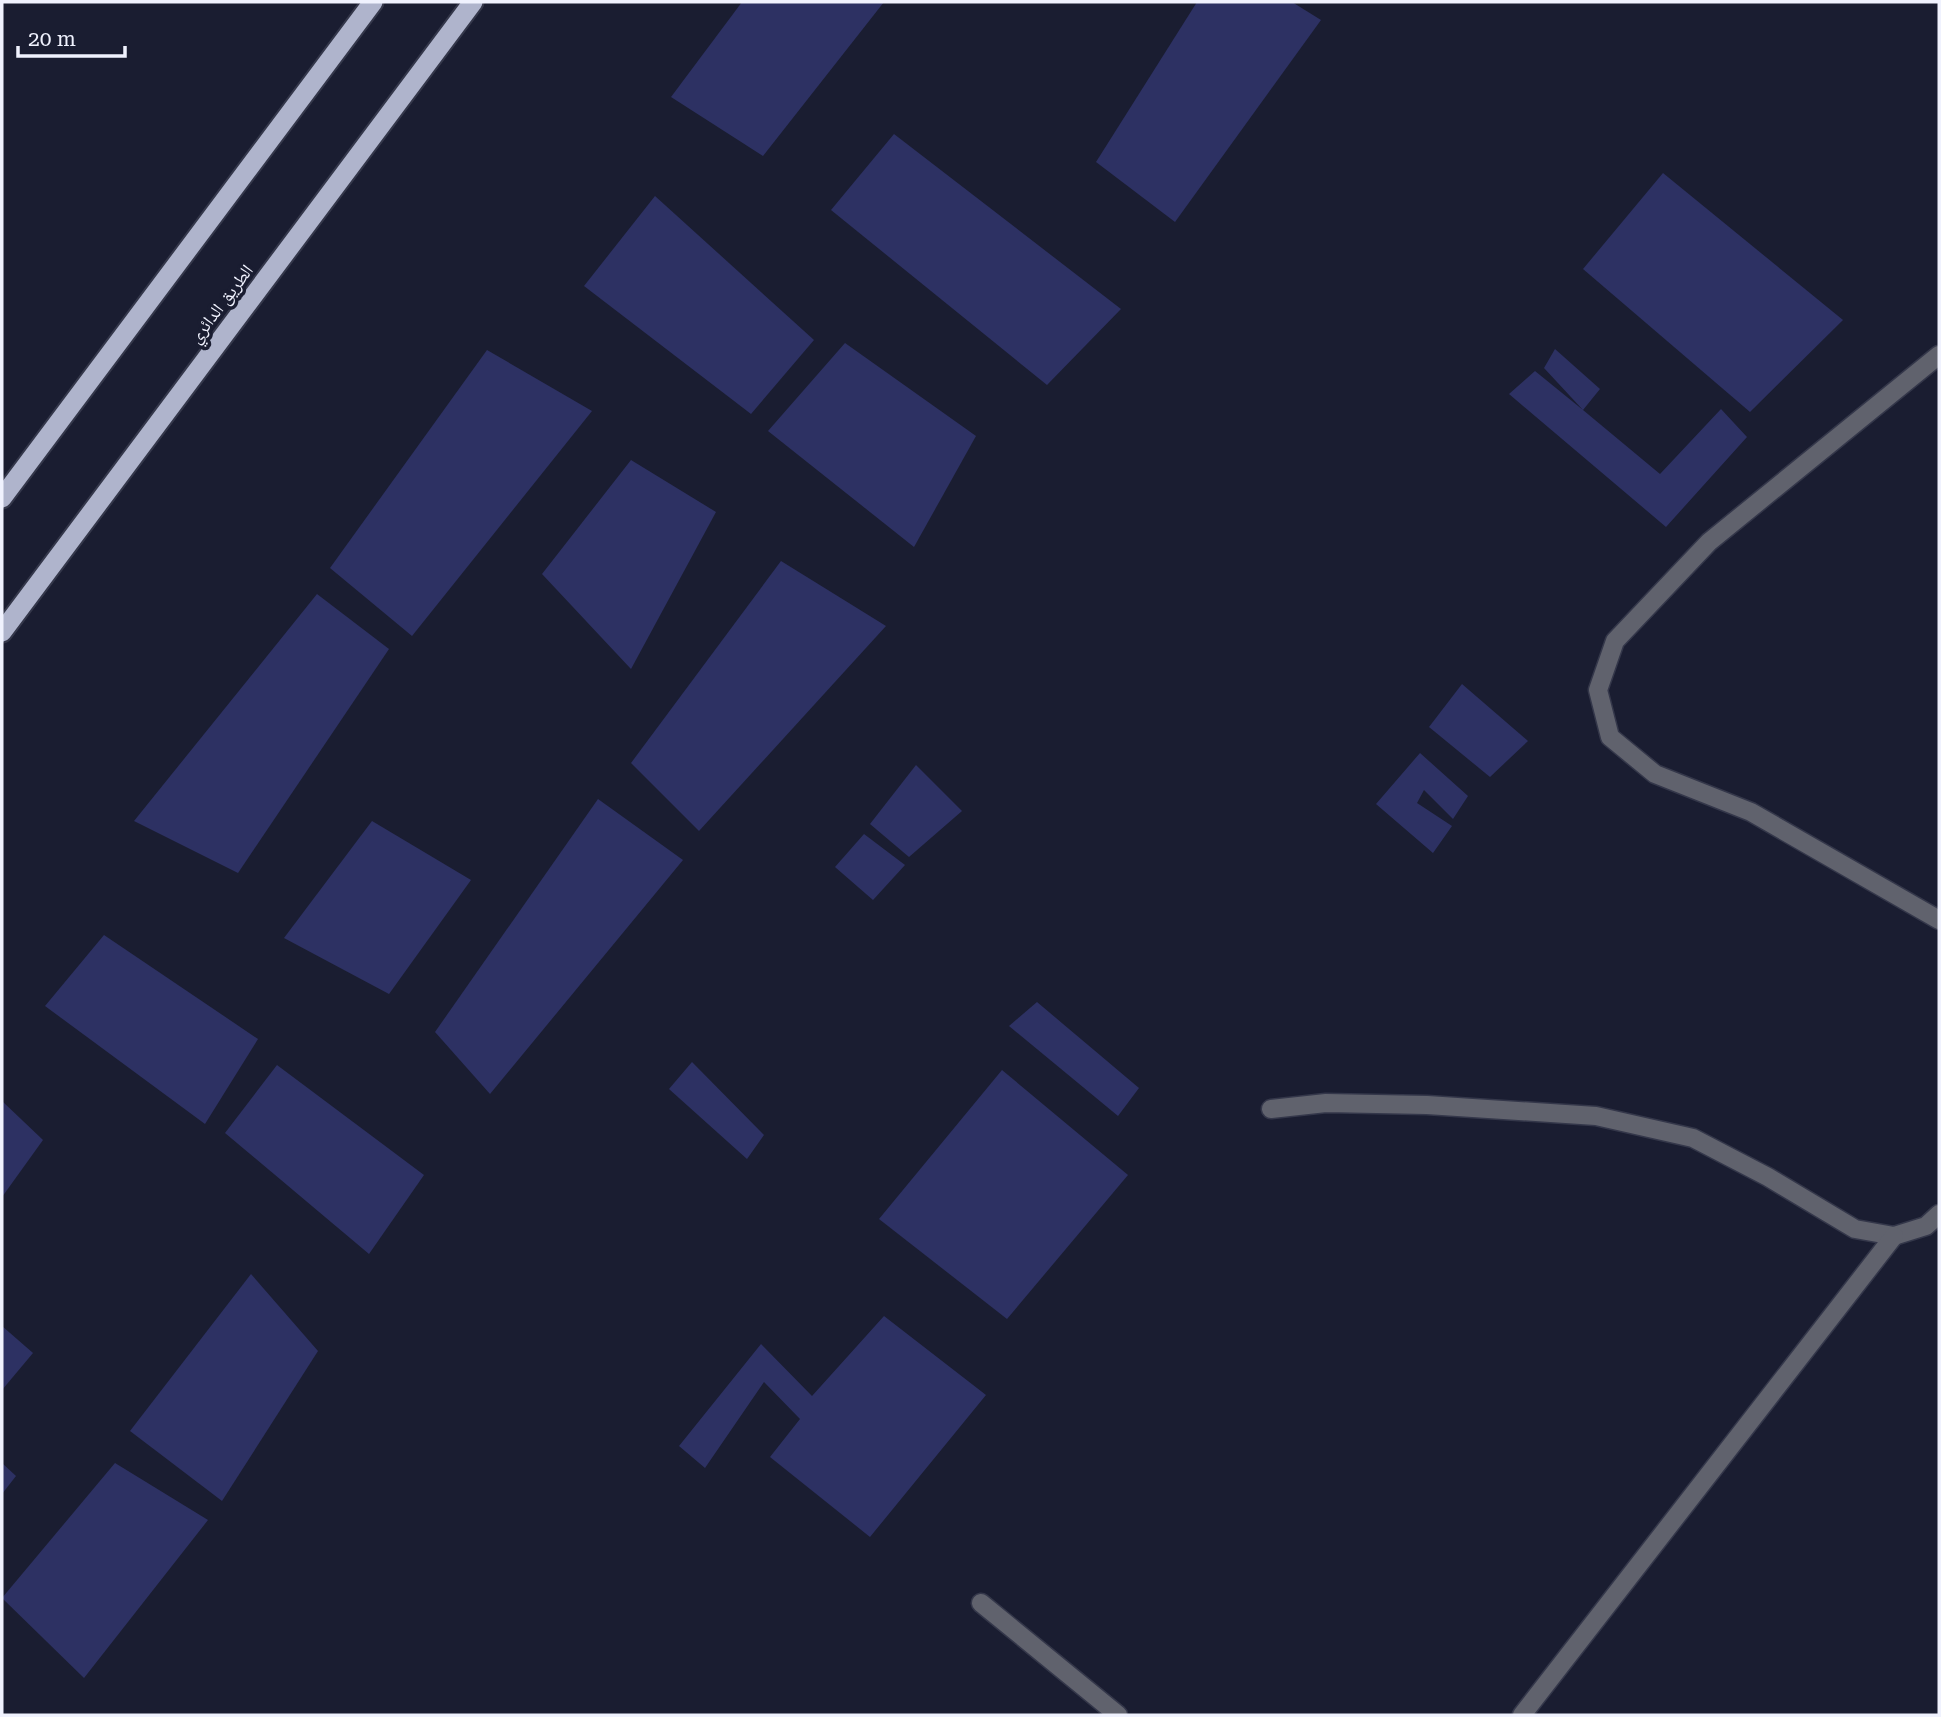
<svg xmlns="http://www.w3.org/2000/svg" width="1941" height="1717" viewBox="0 0 1941 1717" font-family="'Roboto Serif','Noto Naskh Arabic',serif">
  <style>
    .building { fill: #2d3163 }
    .lines { fill: none; stroke-linecap: round; stroke-linejoin: round }
    .service-casing { stroke: #34374a; stroke-width: 21 }
    .trunk-casing { stroke: #34374a; stroke-width: 23 }
    .service { stroke: #60626d; stroke-width: 18 }
    .trunk { stroke: #afb4cc; stroke-width: 19 }
    .labels { text-anchor: middle; stroke-width: 7; stroke-linejoin: round; paint-order: stroke }
    .street-label { font-size: 18px; fill: #f0f2fe; stroke: #1a1d31 }
  </style>
  <rect width="100%" height="100%" fill="#1a1d31"/>
  <g class="building">
    <polygon points="742,2 884,2 763,156 671,97"/>
    <polygon points="1197,2 1292,2 1321,20 1175,222 1096,162"/>
    <polygon points="894,134 1121,309 1047,385 831,210"/>
    <polygon points="1663,173 1843,320 1750,412 1583,269"/>
    <polygon points="655,196 814,340 751,414 584,286"/>
    <polygon points="845,343 976,436 914,547 768,431"/>
    <polygon points="1555,349 1600,389 1583,410 1660,474 1721,409 1747,437 1666,527 1509,394 1535,371 1583,410 1544,368"/>
    <polygon points="487,350 592,411 412,636 330,568"/>
    <polygon points="631,460 716,512 631,669 542,574"/>
    <polygon points="781,561 886,626 699,831 631,763"/>
    <polygon points="317,594 389,649 238,873 134,821"/>
    <polygon points="1462,684 1528,741 1490,777 1429,727"/>
    <polygon points="1420,753 1468,796 1453,819 1424,790 1417,803 1452,826 1433,853 1376,804"/>
    <polygon points="916,765 962,811 909,857 870,824"/>
    <polygon points="598,799 683,860 490,1094 435,1032"/>
    <polygon points="372,821 471,880 389,994 284,938"/>
    <polygon points="864,834 905,865 873,900 835,867"/>
    <polygon points="104,935 258,1039 205,1124 45,1006"/>
    <polygon points="1037,1002 1139,1088 1118,1116 1009,1026"/>
    <polygon points="692,1062 764,1135 747,1159 669,1089"/>
    <polygon points="277,1065 424,1175 369,1254 225,1133"/>
    <polygon points="1002,1070 1128,1175 1007,1319 879,1219"/>
    <polygon points="2,1101 43,1140 2,1197"/>
    <polygon points="251,1274 318,1351 222,1501 130,1431"/>
    <polygon points="884,1316 986,1395 870,1537 770,1457 800,1419 764,1382 705,1468 679,1446 761,1344 812,1396"/>
    <polygon points="2,1326 33,1353 2,1390"/>
    <polygon points="2,1463 16,1476 2,1494"/>
    <polygon points="115,1463 208,1520 84,1678 2,1598"/>
  </g>
  <g class="lines">
    <defs>
      <g id="service">
        <polyline points="1939,355 1709,542 1615,641 1598,690 1610,737 1655,774 1751,812 1939,920"/>
        <polyline points="1271,1109 1326,1103 1427,1105 1596,1116 1693,1138 1768,1177 1855,1229 1894,1236 1926,1226 1939,1214"/>
        <polyline points="981,1603 1118,1715"/>
        <polyline points="1522,1715 1894,1236"/>
      </g>
      <g id="trunk">
        <polyline points="2,498 373,2"/>
        <polyline points="2,632 473,2"/>
      </g>
    </defs>
    <use href="#service" class="service-casing"/>
    <use href="#trunk" class="trunk-casing"/>
    <use href="#service" class="service"/>
    <use href="#trunk" class="trunk"/>
  </g>
  <g class="labels">
    <g class="street-label">
      <text transform="translate(221 304) rotate(-53)" y="6">الطريق الدائري</text>
    </g>
  </g>
  <rect width="1941" height="1717" fill="none" stroke="#f0f2fe" stroke-width="7"/>
  <path d="M18 46v10h107v-10" fill="none" stroke="#f0f2fe" stroke-width="3.5"/>
  <text x="28" y="46" font-size="21" fill="#f0f2fe" stroke="#1a1d31" stroke-width="5" paint-order="stroke">20 m</text>
</svg>
